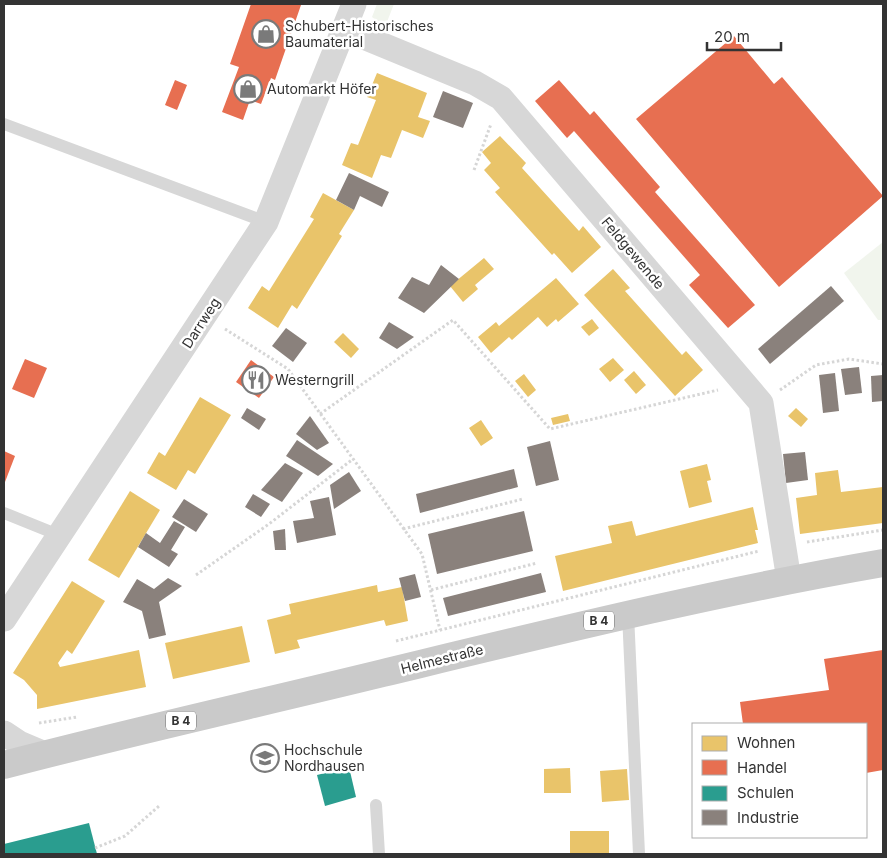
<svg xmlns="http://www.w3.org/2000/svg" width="887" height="858" viewBox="0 0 887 858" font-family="Inter,sans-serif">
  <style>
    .green { fill: #f1f5ed }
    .homes { fill: #e9c46a }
    .shops { fill: #e76f51 }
    .schools { fill: #2a9d8f }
    .industry { fill: #8a817c }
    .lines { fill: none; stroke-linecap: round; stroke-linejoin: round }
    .path { stroke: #d6d6d6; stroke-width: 3; stroke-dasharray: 2.5 2.5; stroke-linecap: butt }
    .service { stroke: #d7d7d7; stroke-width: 12 }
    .minor { stroke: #d7d7d7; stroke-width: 25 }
    .primary { stroke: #cacaca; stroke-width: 28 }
    .labels { text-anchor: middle; stroke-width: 5; stroke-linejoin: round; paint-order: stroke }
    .shield { fill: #fff; stroke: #707070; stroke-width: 1 }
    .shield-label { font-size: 12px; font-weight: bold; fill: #333 }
    .poi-label { font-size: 14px; fill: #333; stroke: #fff; text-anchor: start }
    .street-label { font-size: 14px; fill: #333; stroke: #fff }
  </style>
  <rect width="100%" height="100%" fill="#fff"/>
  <g class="green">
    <polygon points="377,4 394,4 385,27 372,17"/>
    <polygon points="883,242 883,320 878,320 844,273"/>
  </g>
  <g class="homes">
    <polygon points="377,73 427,93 418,117 430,121 423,138 402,130 391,158 381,155 372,178 342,165 351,143 358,145 376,100 367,97"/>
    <polygon points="500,136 526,163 522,168 579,231 583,226 601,247 572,273 554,253 552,255 495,192 500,188 484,170 491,163 482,152"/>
    <polygon points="323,193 354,210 339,234 342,236 297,309 292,305 278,328 248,308 262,286 269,291 314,219 310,217"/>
    <polygon points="484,258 494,269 475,285 478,289 463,302 450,286"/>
    <polygon points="613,269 630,288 625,291 682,355 686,351 703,370 675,396 584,295"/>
    <polygon points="556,278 579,304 558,322 556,319 547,327 538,317 512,340 509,337 491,353 478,337 496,322 499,326"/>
    <polygon points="592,319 599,328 589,336 581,327"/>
    <polygon points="343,333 359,349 351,358 334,342"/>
    <polygon points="613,358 624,370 610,382 599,369"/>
    <polygon points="634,371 646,385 636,394 624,380"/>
    <polygon points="524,374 536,390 528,397 515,381"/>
    <polygon points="200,397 231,415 195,474 188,470 176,490 147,473 159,452 165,456"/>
    <polygon points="796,408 808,419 801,427 788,416"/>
    <polygon points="568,414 570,421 553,425 551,418"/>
    <polygon points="481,420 493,438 481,446 469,428"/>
    <polygon points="707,464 711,480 707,481 712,502 689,508 680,471"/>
    <polygon points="838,470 841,492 883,487 883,523 800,534 796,498 817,495 815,473"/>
    <polygon points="130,491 160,510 119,578 88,560"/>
    <polygon points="753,507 758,530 755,530 758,543 563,591 555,556 612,543 608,526 632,521 636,536"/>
    <polygon points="72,581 105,601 72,654 67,650 58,663 60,667 139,650 146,687 37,709 37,695 24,680 13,673"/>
    <polygon points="377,585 378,592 402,587 408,621 386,626 384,620 297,640 300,648 275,654 267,620 291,614 289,604"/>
    <polygon points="242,626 250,662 173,679 165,643"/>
    <polygon points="570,768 571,793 544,793 544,769"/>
    <polygon points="627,769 629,800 602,802 600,771"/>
    <rect x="570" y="831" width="39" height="23"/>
  </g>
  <g class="shops">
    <polygon points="251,4 301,5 275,80 271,78 261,104 250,100 243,120 222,112 239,67 230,64"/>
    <polygon points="734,36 774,84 782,77 883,196 779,287 636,119"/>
    <polygon points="175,80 187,85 177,110 165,105"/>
    <polygon points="559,80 590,115 594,111 660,187 655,192 755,305 728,328 689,285 700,275 574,131 567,138 535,101"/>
    <polygon points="25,359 47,368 34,398 12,389"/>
    <polygon points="251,360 274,377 259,398 236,382"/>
    <polygon points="4,451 15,456 5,482 4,481"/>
    <polygon points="883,650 883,770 866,773 866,724 743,724 740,702 829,690 824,659"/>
  </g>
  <g class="schools">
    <polygon points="349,767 356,797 325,806 317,775"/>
    <polygon points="89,823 97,854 4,854 4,844"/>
  </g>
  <g class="industry">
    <polygon points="443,91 473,103 463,128 433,117"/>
    <polygon points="349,173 389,192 382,207 360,196 354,210 336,200"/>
    <polygon points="441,265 459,279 424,313 398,298 412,277 429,285"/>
    <polygon points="831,286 844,301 770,364 758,349"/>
    <polygon points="389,322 414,337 397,349 379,338"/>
    <polygon points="286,328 307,343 293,362 272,346"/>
    <polygon points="859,367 862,393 845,395 841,369"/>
    <polygon points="835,373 839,411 823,413 819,375"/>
    <polygon points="883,375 883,401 872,402 871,376"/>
    <polygon points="247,408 266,419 259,430 241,418"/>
    <polygon points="310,416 329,443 317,450 296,434"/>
    <polygon points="297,440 333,464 318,476 286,456"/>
    <polygon points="550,441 559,480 536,486 527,447"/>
    <polygon points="805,452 808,480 786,483 783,454"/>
    <polygon points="285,463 303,473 282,502 261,490"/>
    <polygon points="514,469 518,487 420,513 416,494"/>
    <polygon points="349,472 361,491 334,509 330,485"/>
    <polygon points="253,494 270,504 261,517 245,507"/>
    <polygon points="329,497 336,535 297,543 293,521 314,518 310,501"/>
    <polygon points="184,499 208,514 196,532 172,517"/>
    <polygon points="524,511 533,551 437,574 428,534"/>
    <polygon points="174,521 185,527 171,550 178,554 169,567 138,547 146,533 160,543"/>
    <polygon points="285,529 286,550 275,550 273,531"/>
    <polygon points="541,573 546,592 448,616 443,598"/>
    <polygon points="415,574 421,597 405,601 399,578"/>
    <polygon points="168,578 182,586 159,602 166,635 149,639 142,611 123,602 137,579 154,589"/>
  </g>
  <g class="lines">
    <g class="path">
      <polyline points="474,170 491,124"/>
      <polyline points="225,329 288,369 422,554 440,630"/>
      <polyline points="780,390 816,365 849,359 883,364"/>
      <polyline points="320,414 453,320 550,429 718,390"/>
      <polyline points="403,529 523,499"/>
      <polyline points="807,542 883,530"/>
      <polyline points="196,575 269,524 353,459"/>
      <polyline points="431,590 537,563"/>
      <polyline points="396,641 759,551"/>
      <polyline points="39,723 77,717"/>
      <polyline points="95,848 125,836 159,806"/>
    </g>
    <g class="service">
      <polyline points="4,124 266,222"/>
      <polyline points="4,513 61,536"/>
      <polyline points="628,614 639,854"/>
      <polyline points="376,805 379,854"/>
    </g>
    <g class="minor">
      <polyline points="344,29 475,83 501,98 761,403 789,580"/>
      <polyline points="4,619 266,222 354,4"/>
      <polyline points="4,733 19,743 45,754"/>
    </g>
    <path class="primary" d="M4,765C130,732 256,704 383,673C549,633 715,592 883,563"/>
  </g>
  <defs>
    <symbol id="shop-ring" viewBox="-11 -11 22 22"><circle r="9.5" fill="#fff" stroke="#7a7a7a" stroke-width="1.5"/><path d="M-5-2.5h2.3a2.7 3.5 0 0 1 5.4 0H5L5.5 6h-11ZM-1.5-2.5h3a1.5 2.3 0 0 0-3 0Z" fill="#7a7a7a"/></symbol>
    <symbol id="restaurant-ring" viewBox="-11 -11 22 22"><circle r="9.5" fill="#fff" stroke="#7a7a7a" stroke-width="1.5"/><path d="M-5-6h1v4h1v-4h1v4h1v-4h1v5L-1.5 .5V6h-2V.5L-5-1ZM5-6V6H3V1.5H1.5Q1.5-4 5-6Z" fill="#7a7a7a"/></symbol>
    <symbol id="university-ring" viewBox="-11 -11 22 22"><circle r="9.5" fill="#fff" stroke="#7a7a7a" stroke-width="1.5"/><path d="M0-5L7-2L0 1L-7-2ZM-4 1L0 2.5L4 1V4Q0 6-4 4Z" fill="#7a7a7a"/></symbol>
  </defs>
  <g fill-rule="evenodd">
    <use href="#shop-ring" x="250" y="18" width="32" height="32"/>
    <use href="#shop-ring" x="232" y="73" width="32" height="32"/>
    <use href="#restaurant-ring" x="240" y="364" width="32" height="32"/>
    <use href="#university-ring" x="249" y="742" width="32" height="32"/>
  </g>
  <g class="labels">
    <g class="shield">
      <rect x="584" y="611.5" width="30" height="19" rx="4"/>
      <rect x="166" y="711.5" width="30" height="19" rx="4"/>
    </g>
    <g class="shield-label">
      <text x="599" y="625">B 4</text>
      <text x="181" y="725">B 4</text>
    </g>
    <g class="poi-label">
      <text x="285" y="31">Schubert-Historisches<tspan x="285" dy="16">Baumaterial</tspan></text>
      <text x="267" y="94">Automarkt Höfer</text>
      <text x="275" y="385">Westerngrill</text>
      <text x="284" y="755">Hochschule<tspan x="284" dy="16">Nordhausen</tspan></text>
    </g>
    <g class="street-label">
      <text transform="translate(633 253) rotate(50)" y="5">Feldgewende</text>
      <text transform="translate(201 323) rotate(-57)" y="5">Darrweg</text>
      <text transform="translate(442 659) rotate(-14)" y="5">Helmestraße</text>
    </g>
  </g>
  <rect width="887" height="858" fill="none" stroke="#333333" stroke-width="10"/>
  <rect x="692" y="723" width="175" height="115" fill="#ffffff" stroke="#adadad"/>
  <rect x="702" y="736" width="25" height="15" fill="#e9c46a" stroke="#adadad"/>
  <text x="737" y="748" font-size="15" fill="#333333">Wohnen</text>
  <rect x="702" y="760" width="25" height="15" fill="#e76f51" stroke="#adadad"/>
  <text x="737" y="773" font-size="15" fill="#333333">Handel</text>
  <rect x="702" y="786" width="25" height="15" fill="#2a9d8f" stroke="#adadad"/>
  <text x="737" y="798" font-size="15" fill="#333333">Schulen</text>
  <rect x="702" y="810" width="25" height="15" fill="#8a817c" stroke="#adadad"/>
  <text x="737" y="823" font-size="15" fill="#333333">Industrie</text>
  <path d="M707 42v8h74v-8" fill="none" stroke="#333333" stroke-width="2.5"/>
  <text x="714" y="42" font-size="15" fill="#333333" stroke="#ffffff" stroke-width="4" paint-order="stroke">20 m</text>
</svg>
